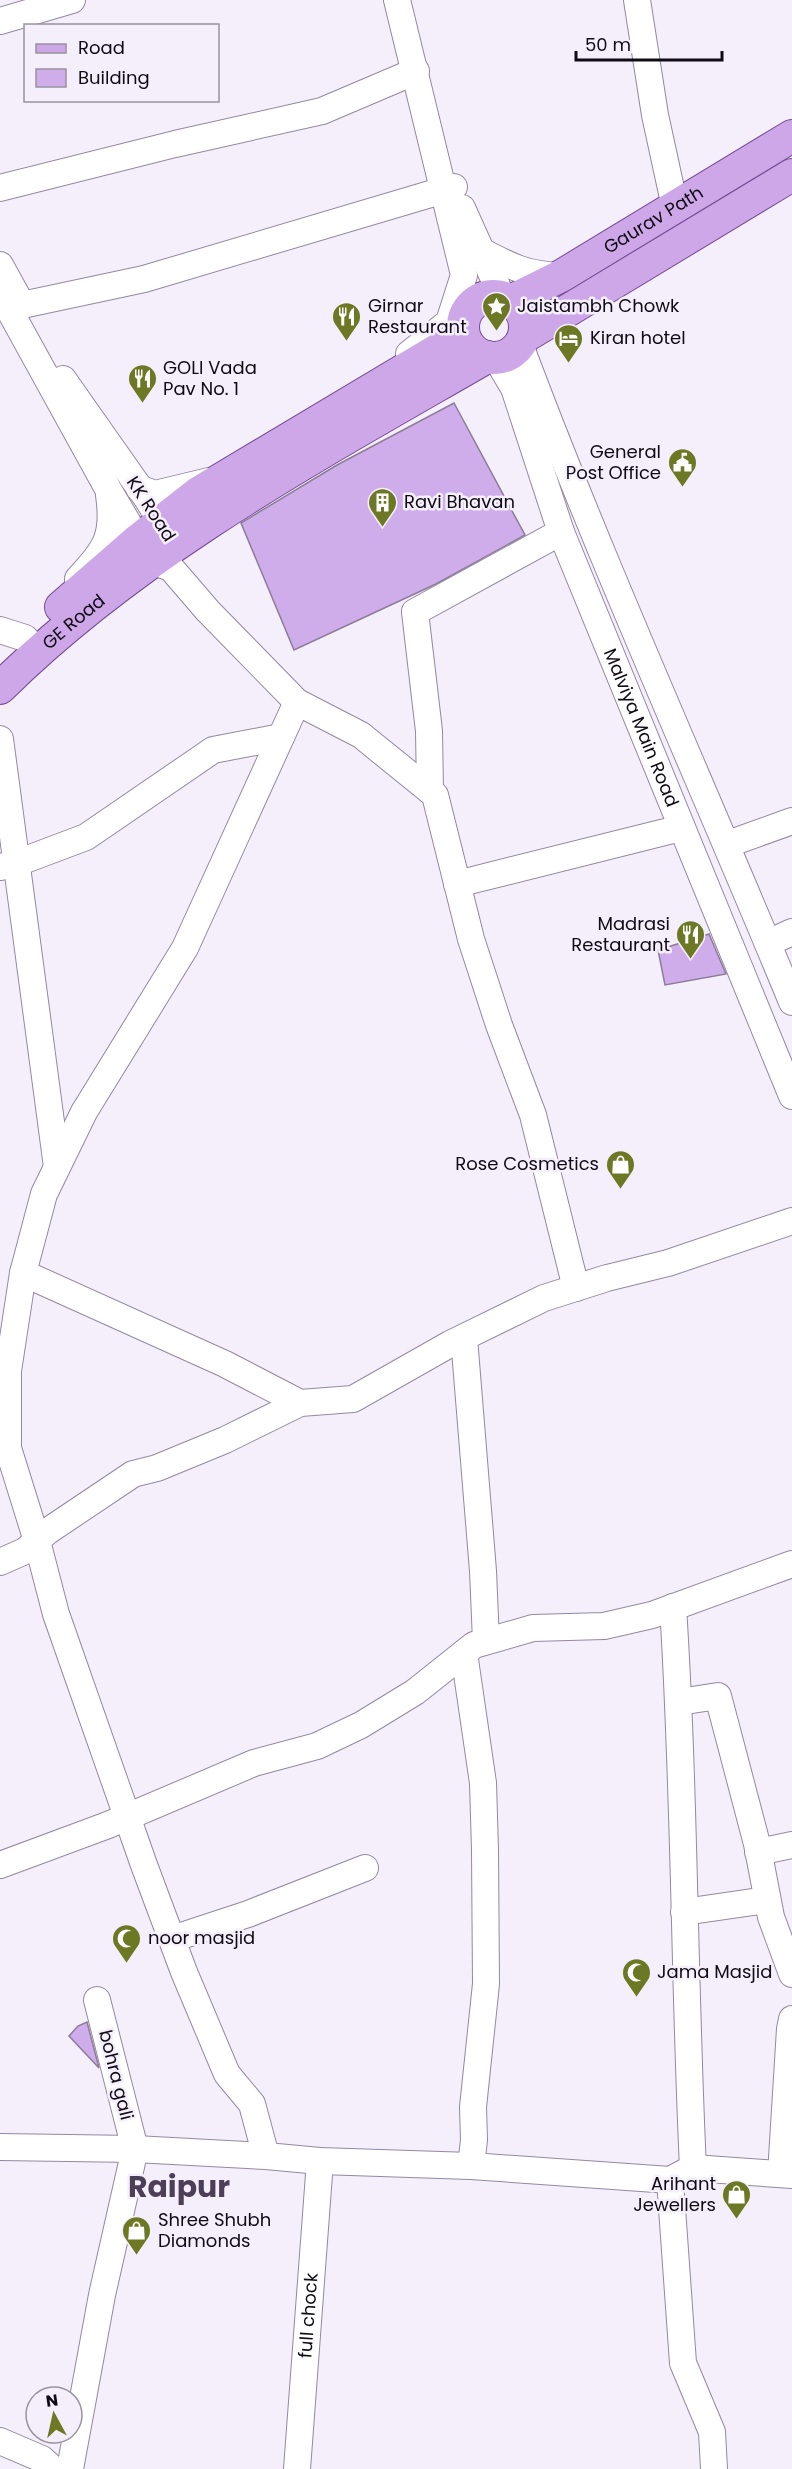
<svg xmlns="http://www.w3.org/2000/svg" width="792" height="2469" viewBox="0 0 792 2469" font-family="Poppins,sans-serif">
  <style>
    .building { fill: #cfadeb; stroke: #8b7c97; stroke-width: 1.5 }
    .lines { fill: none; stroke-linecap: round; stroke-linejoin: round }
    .minor-casing { stroke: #9587a2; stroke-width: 28 }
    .major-casing { stroke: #754a94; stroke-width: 34 }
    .minor { stroke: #fff; stroke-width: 26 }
    .major { stroke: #cda7e8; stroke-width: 32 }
    .labels { text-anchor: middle; stroke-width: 5; stroke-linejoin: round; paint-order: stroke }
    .street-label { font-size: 18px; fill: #0f0a14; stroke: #f5effb }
    .poi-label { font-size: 18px; fill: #0f0a14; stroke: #f5effb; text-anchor: start }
    .town-label { font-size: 30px; font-weight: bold; fill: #4d3f58; stroke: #f5effb }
  </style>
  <rect width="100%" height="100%" fill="#f5effb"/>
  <g class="building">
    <polygon points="454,403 525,535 436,584 294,650 241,523 337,465"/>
    <polygon points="709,934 726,974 665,985 658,950"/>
    <polygon points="87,2022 99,2068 69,2036 78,2026"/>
  </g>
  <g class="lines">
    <defs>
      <g id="minor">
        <polyline points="397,0 464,275 449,322 409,354"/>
        <polyline points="637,0 655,115 675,207"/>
        <polyline points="0,21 72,0"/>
        <polyline points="0,188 175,144 322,111 416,71"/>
        <polyline points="462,208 502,297"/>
        <path d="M483,252C512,267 527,275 561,276"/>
        <polyline points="0,265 22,305"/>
        <polyline points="0,293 108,489 138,540 153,562 171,568 208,611 297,702 361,735 435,795 471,939 499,1025 533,1115 576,1288"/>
        <polyline points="8,308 144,279 454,187"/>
        <path d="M520,345C603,567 702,783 792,1002"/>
        <path id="s1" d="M496,358L514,388L561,532L792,1096"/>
        <polyline points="63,379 146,497 171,537"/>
        <polyline points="139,488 155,494 209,481"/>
        <path d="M78,579C106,548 115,537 109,495"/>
        <polyline points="0,630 25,638 39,652"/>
        <polyline points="0,739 57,1167"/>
        <polyline points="430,791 429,731 415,612 561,532"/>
        <polyline points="728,844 792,821"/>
        <polyline points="0,867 17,863 86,837 213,750 281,737"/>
        <polyline points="457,884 681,828"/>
        <polyline points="768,943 792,932"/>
        <polyline points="23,1273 225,1364 300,1403"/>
        <polyline points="464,1338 483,1571 486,1641"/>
        <polyline points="0,1562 25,1551 48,1531 133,1474 157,1468 225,1440 300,1403 353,1399 450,1344 544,1298 607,1278 668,1263 792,1221"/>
        <path d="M673,1607C685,1794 684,1981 693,2168"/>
        <polyline points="464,1653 483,1783 485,1850 486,1984 473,2107 474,2140 471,2166"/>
        <polyline points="679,1702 718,1696 757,1844 771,1917 792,1974"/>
        <polyline points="758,1852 792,1845"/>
        <polyline points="0,1865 108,1825 254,1763 317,1746 361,1725 415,1692 474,1645 533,1628 604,1626 652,1615 792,1564"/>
        <polyline points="684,1912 767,1900"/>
        <polyline points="172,1939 248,1914 365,1868"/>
        <polyline points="0,2147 135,2149 266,2156 320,2161 471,2166 670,2180 693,2168 792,2175"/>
        <polyline points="266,2156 252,2104 227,2074 184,1972 144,1865 56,1614 37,1541 8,1448 8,1371 23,1273 44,1194 84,1112 185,948 297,702"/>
        <polyline points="781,2174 790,2029 792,2019"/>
        <polyline points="670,2180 683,2363 712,2432 714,2469"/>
        <polyline points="0,2441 42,2459 53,2469"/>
        <polyline points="70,2469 102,2295 135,2149 97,2000"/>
        <path id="s2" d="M297,2469L320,2161"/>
      </g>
      <g id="major">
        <circle cx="494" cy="327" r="31"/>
        <path id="s3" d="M511,301L561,276L792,136"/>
        <polyline points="524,337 792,175"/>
        <polyline points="61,607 138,540 198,493 449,343 463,330"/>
        <path id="s4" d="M0,688C138,551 319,454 487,357"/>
      </g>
    </defs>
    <use href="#minor" class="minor-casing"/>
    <use href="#major" class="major-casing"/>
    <use href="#minor" class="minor"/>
    <use href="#major" class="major"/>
  </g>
  <defs>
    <symbol id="sight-pin" viewBox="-11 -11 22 30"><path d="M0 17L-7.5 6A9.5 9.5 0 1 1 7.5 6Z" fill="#6d7824" stroke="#f5effb"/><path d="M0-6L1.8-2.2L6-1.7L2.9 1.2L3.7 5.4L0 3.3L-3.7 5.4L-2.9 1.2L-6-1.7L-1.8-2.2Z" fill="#fff"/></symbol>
    <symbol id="restaurant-pin" viewBox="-11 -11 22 30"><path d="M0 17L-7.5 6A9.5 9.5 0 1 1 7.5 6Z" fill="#6d7824" stroke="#f5effb"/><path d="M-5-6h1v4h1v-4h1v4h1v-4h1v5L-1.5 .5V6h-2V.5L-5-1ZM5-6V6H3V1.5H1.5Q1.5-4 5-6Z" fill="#fff"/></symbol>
    <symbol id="hotel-pin" viewBox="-11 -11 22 30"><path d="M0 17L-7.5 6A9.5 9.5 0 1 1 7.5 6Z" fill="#6d7824" stroke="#f5effb"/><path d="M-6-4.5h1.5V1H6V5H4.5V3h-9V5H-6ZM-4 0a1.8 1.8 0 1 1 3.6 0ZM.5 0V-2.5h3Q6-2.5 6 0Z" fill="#fff"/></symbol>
    <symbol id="civic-pin" viewBox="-11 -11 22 30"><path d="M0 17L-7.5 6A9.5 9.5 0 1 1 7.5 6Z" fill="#6d7824" stroke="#f5effb"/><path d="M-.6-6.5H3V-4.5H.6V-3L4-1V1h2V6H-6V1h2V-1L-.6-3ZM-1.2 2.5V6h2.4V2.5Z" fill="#fff"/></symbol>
    <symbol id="building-pin" viewBox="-11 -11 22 30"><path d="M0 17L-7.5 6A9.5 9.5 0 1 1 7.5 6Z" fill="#6d7824" stroke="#f5effb"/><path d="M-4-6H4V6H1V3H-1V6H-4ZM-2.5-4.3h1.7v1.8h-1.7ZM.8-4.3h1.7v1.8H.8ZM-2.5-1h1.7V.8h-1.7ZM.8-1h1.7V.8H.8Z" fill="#fff"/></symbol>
    <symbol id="shop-pin" viewBox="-11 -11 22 30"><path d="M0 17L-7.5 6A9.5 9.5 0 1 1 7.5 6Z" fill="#6d7824" stroke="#f5effb"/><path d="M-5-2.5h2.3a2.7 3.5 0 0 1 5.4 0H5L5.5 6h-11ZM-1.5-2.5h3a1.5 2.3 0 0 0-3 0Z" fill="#fff"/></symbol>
    <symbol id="mosque-pin" viewBox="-11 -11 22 30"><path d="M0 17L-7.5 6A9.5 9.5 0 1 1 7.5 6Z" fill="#6d7824" stroke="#f5effb"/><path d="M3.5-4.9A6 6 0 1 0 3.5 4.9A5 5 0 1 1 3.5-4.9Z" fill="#fff"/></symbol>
  </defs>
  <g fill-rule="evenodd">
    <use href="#sight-pin" x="480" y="290" width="33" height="45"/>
    <use href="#restaurant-pin" x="330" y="300" width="33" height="45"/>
    <use href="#hotel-pin" x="552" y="322" width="33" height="45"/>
    <use href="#restaurant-pin" x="126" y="362" width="33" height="45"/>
    <use href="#civic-pin" x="666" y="446" width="33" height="45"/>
    <use href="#building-pin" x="366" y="486" width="33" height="45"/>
    <use href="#restaurant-pin" x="674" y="918" width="33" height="45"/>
    <use href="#shop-pin" x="604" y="1148" width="33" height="45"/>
    <use href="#mosque-pin" x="110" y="1922" width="33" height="45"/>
    <use href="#mosque-pin" x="620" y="1956" width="33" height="45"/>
    <use href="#shop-pin" x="720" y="2178" width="33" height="45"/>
    <use href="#shop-pin" x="120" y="2214" width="33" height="45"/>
  </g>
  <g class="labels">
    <g class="street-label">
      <text dy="6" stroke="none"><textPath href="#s3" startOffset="164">Gaurav Path</textPath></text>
      <text transform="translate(151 509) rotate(57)" y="6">KK Road</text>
      <text dy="6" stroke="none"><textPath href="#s4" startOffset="99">GE Road</textPath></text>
      <text dy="6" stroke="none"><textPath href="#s1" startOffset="398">Malviya Main Road</textPath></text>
      <text transform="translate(116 2075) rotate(76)" y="6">bohra gali</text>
      <text dy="6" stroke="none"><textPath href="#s2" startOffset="154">full chock</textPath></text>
    </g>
    <g class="poi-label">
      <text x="368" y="312">Girnar<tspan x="368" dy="21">Restaurant</tspan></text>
      <text x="517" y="312">Jaistambh Chowk</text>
      <text x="590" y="344">Kiran hotel</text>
      <text x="163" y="374">GOLI Vada<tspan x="163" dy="21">Pav No. 1</tspan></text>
      <text x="661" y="458" text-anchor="end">General<tspan x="661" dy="21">Post Office</tspan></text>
      <text x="404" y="508">Ravi Bhavan</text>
      <text x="670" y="930" text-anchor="end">Madrasi<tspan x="670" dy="21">Restaurant</tspan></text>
      <text x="599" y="1170" text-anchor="end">Rose Cosmetics</text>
      <text x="148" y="1944">noor masjid</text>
      <text x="657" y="1978">Jama Masjid</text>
      <text x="716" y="2190" text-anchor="end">Arihant<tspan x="716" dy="21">Jewellers</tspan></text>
      <text x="158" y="2226">Shree Shubh<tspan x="158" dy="21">Diamonds</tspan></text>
    </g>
    <g class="town-label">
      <text x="179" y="2197">Raipur</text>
    </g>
  </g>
  <rect x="24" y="24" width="195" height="78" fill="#f5effb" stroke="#99939f" stroke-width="1.5"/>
  <rect x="36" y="44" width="30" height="9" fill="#cda7e8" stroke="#99939f" stroke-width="1.5"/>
  <text x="78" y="54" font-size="18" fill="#0f0a14">Road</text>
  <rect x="36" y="69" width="30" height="18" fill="#cfadeb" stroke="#99939f" stroke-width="1.5"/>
  <text x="78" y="84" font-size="18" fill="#0f0a14">Building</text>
  <g transform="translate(54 2415) rotate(352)"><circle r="28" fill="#f5effb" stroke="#99939f" stroke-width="1.5"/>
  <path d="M0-4.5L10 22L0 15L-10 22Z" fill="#6d7824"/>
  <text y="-9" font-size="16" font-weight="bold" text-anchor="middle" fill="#0f0a14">N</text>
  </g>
  <path d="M576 51v9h146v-9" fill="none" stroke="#0f0a14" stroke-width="3"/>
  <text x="585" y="51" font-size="18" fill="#0f0a14" stroke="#f5effb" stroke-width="4.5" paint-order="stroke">50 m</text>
</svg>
